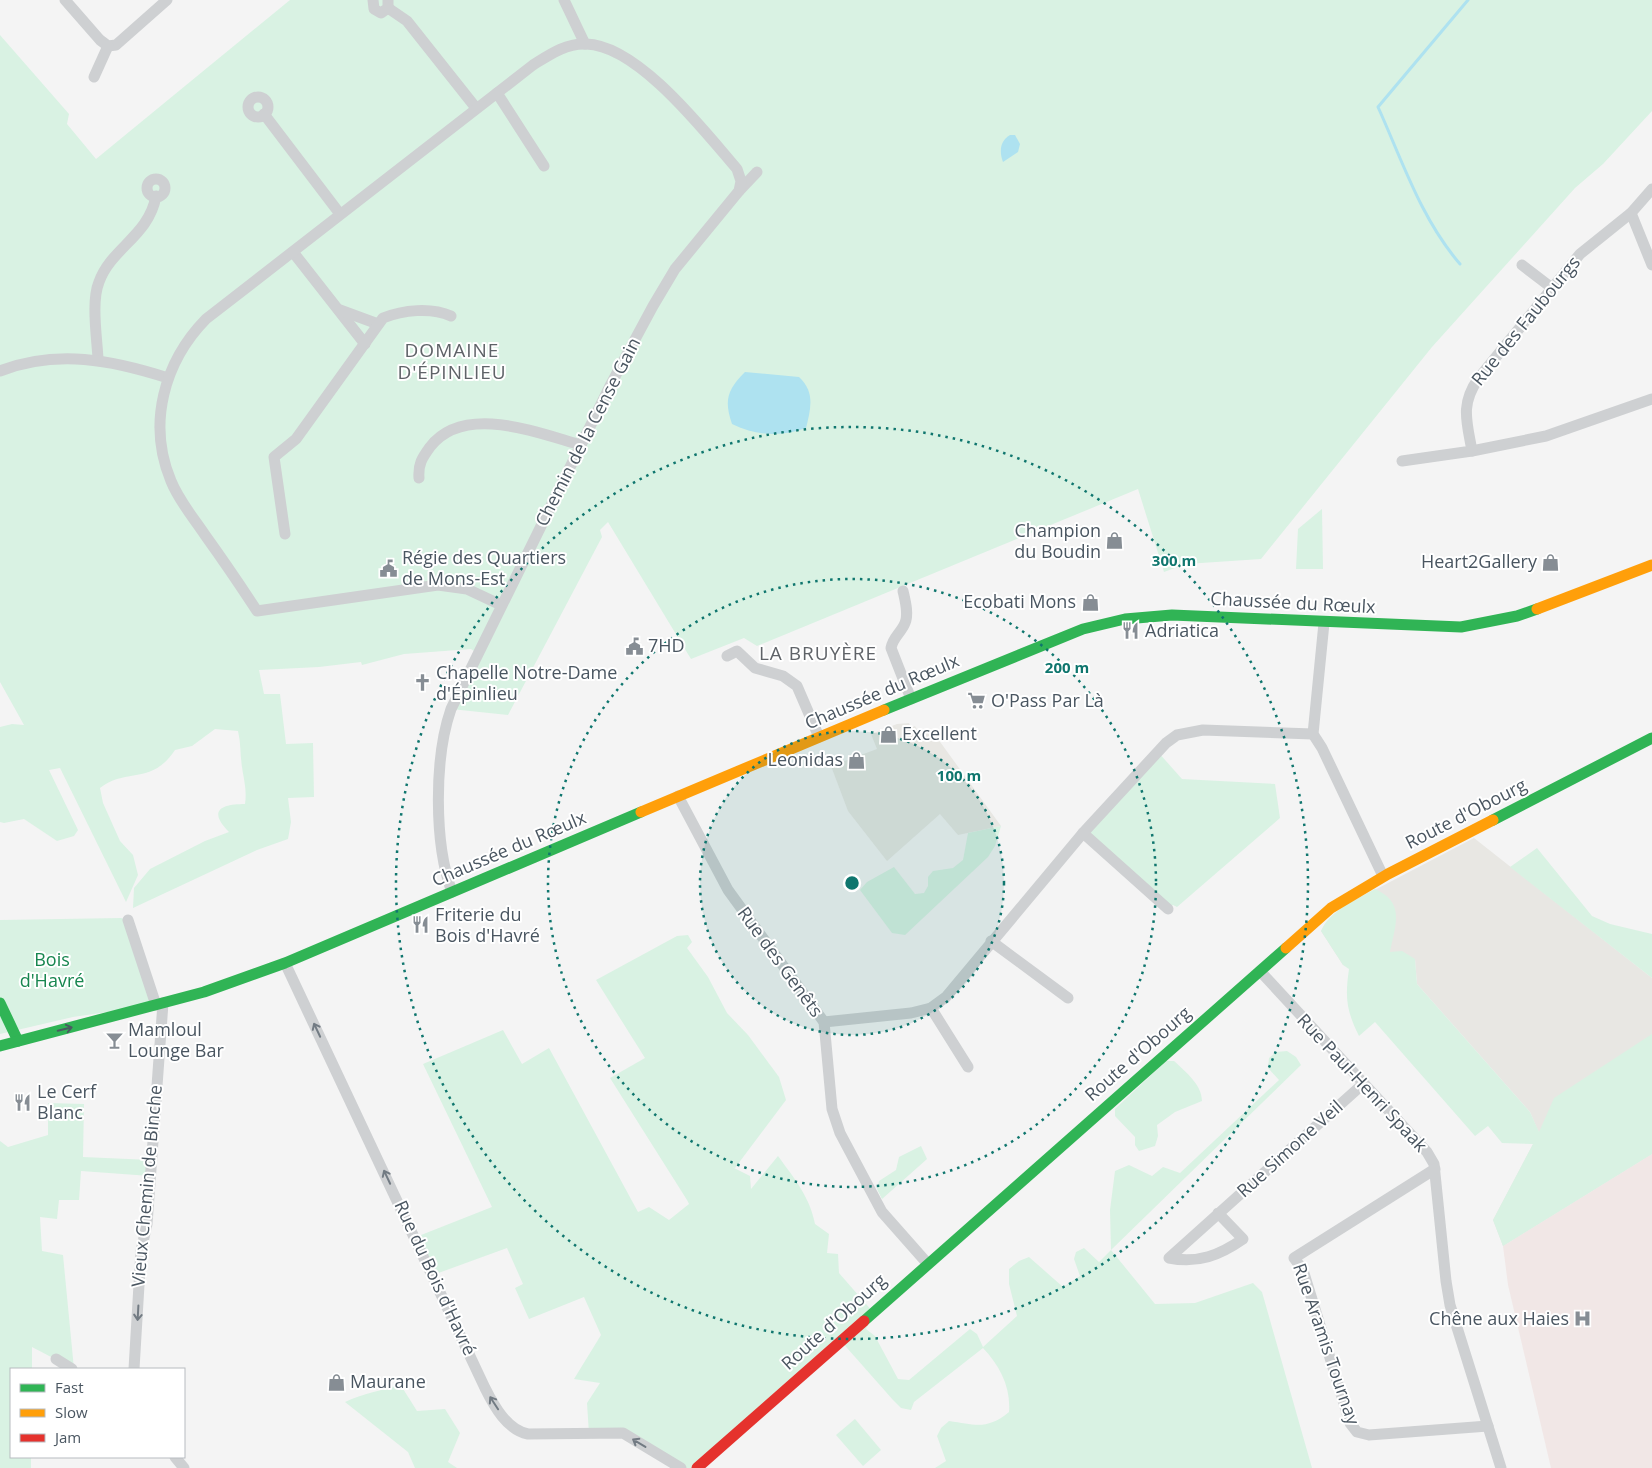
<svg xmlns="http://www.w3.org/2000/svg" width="1652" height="1468" viewBox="0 0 1652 1468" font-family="'Open Sans',sans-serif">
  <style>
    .commercial { fill: #e8e7e3 }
    .medical { fill: #f1e7e6 }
    .green { fill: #d9f2e3 }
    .water { fill: #aee2f0 }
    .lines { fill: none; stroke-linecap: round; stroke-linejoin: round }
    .stream { stroke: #aee2f0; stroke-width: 3 }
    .street { stroke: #ced0d2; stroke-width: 11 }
    .fast { stroke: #30b455; stroke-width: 11 }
    .slow { stroke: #ff9f0a; stroke-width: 11 }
    .jam { stroke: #e5322d; stroke-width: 11 }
    .oneway { stroke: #495b60 }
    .oneway2 { stroke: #727b83 }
    .ring { fill: none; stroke: #0f766e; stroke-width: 2.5; stroke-dasharray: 2.5 5 }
    .labels { text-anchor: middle; stroke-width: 4; stroke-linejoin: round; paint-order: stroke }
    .street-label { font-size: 18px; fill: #4a5661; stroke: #fff }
    .poi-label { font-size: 18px; fill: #4a5661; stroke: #fff; text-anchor: start }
    .park-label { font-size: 18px; fill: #17864f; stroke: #fff }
    .neighbourhood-label { font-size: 19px; letter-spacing: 1px; fill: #5f6368; stroke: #fff }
    .centre { fill: #0f766e; stroke: #fff; stroke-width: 2.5 }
    .ring-label { font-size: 15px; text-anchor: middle; font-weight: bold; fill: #0f766e; stroke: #fff; stroke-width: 4; stroke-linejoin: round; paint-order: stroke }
  </style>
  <rect width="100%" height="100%" fill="#f4f4f4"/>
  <g class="commercial">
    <polygon points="909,723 911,728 915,726 919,733 930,728 1001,826 958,835 940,814 887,861 848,811 831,766 877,749 871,734 897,724"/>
    <polygon points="1474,838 1652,978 1652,1154 1503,1246 1493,1220 1539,1133 1530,1112 1417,984 1415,959 1343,965 1321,931 1346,905"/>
  </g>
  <polygon class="medical" points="1652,1154 1652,1468 1551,1468 1508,1285 1503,1246"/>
  <g class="green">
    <path d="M290,0H1652V111L1603,164L1575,188L1432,347L1261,559L1186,564L1164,572L1138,489L757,646L744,638L691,659L608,522L600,530L602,537L508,715L451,709L477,653L471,649L404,654L362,665L361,662L319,667L259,670L264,694H280L286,744L313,743L314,797L288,798L291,822L288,839L257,850L133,908L134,888L150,869L205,841L229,832C207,810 222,804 245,804C247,790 244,781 242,767C240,755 241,743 238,731L215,729L192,746L175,750C151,786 127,767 100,788L103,803L120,841L133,855L138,875L126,902L60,768L49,770L78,830L74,836L57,841L24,819L4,823L0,822V727L12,724L24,725L0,682V35L69,114L67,124L96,159Z"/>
    <polygon points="1322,509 1323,569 1296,569 1298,529"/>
    <polygon points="1158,752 1182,779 1275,784 1280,818 1177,907 1173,905 1168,909 1083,833"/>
    <polygon points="1001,826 995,846 988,857 905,935 892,933 860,890 867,882 894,867 915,894 924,893 928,886 928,877 933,871 953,868 963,860 968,833"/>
    <polygon points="1537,848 1592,916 1610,924 1652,934 1652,978 1510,867"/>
    <path d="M1375,889C1406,903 1395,925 1390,952L1402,951L1415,959L1417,984L1530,1112L1539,1132L1554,1098L1652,1034V1154L1503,1246L1493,1220L1533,1144L1502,1143L1488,1126L1475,1136L1375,1022L1359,1036C1346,1010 1345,997 1349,969L1343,965L1321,931C1330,910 1356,900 1375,889Z"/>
    <polygon points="121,918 128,920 156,1005 73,1017 0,1034 0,920"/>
    <path d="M688,935L692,942L687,948L708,977L727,1013L748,1035L779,1077L786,1100L735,1168L732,1167L750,1176L751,1189L778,1156C794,1178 810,1197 815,1224L829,1234L827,1253L838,1254L839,1273L873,1312L866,1329L875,1336L898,1379L909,1380L970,1329L977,1334L983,1347L1017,1316L1009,1284V1269L1019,1261L1029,1257L1063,1287L1080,1276L1074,1259L1076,1252L1084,1248L1099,1262L1111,1250L1110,1210L1115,1171L1129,1165L1152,1176L1163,1167L1180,1173L1279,1080L1268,1068L1269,1058L1276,1052L1287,1051L1296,1057L1301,1065L1111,1250L1155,1304L1195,1303L1253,1283L1262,1292L1312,1468H935L946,1461L937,1436L941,1428L949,1421C976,1425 987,1430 1009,1412C1011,1387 1000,1366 983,1348L914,1402L911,1410L901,1408L893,1400L840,1340L697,1468H681L623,1433L589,1434L587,1403L600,1383L574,1379L601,1335L584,1297L529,1319L515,1288L523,1284L507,1248L433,1275L416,1237L492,1207L423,1064L503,1030L522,1064L549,1048L638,1212L649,1207L669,1220L689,1204L687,1200L610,1078L645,1058L596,980L677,936Z"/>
    <path d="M1166,1061H1174C1186,1072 1202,1085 1202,1101L1175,1112L1157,1125L1158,1136L1155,1146L1139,1151L1135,1145V1137L1115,1116V1109Z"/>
    <polygon points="48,1103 84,1104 83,1157 151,1160 150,1176 81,1171 79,1200 59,1200 57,1219 40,1217 42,1251 63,1255 74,1369 32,1347 32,1369 11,1369 11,1457 31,1457 31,1468 0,1468 0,1141 8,1147 48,1135"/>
    <polygon points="921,1146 927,1159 882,1199 877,1189 879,1181 896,1170 899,1157"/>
    <path d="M400,1384L417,1411L445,1409L460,1433L448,1462L457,1468H415L408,1452L345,1402C363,1393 382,1391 400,1384Z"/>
    <polygon points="855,1419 881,1450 863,1466 836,1435"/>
  </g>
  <g class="water">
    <path d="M1010,135H1015L1020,144L1018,152L1003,162C999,151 1000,141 1010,135Z"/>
    <path d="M745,372L799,377C815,392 811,408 806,428C782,437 756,436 732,424C724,400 727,390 745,372Z"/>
  </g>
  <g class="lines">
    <path class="stream" d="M1460,264C1421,219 1402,160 1378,107L1468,0"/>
    <g class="street">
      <polyline points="65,0 100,40 108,46 116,45 167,0"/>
      <polyline points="373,0 374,9 381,13 388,8 388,0"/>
      <polyline points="564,0 585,44"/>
      <polyline points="388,8 407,21 476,108"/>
      <polyline points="94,77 108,46"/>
      <polyline points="497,93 544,166"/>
      <circle cx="258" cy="107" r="10"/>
      <polyline points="264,114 340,214"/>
      <circle cx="156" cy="188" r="9"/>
      <polyline points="739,191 757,172"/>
      <polyline points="1631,213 1652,265"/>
      <polyline points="293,252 365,344"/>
      <polyline points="1522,265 1552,288"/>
      <polyline points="340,310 378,324"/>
      <path d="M98,359C97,338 91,301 99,282C111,248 149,236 156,196"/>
      <path d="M0,371C57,349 112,360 168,378"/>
      <polyline points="1472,451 1546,436 1652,399"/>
      <path d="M1402,461L1472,451C1467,422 1460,405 1478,379L1580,254L1631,213L1652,189"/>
      <path d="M419,478C418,464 422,458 430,447C464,403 538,433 581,445"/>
      <path d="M285,534L274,457L296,439L383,318C403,310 431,307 451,316"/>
      <path d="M903,591C905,600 909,614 905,623C901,633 893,637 891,648L911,699"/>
      <polyline points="1324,623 1313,734 1322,748 1383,876"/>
      <polyline points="727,656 737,651 755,668 783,676 797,686 819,737"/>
      <polyline points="678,796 728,890 824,1022 832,1109 840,1133 882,1212 927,1263"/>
      <polyline points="1083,833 1168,909"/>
      <path d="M452,892C434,844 434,758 451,709L611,384L653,306L675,269L739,191L741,181L737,169C705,132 638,45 586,44C566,43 549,55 533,65L206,319C164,362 147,424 171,481C179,501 193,517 205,535C223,560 240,585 257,611L438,585L467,589L501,605"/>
      <polyline points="128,920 156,1005"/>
      <polyline points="991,941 1068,998"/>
      <path d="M285,963L485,1388C494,1406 507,1430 528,1434L623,1433L681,1468"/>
      <polyline points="1260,971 1427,1152 1434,1164 1446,1281 1450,1305 1501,1468"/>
      <polyline points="931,1008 968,1067"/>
      <polyline points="824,1022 911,1013 931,1008 946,997 1083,833 1166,743 1177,735 1203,730 1313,734"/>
      <polyline points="1435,1169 1294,1258 1303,1270 1350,1423 1357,1432 1369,1435 1488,1426"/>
      <path d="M1218,1213L1243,1239C1220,1255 1198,1264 1169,1258L1363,1084"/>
      <polyline points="56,1359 72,1369"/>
      <polyline points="134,1369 141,1251 147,1224 163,1003"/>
      <polyline points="175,1457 184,1468"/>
    </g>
    <g class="fast">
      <polyline points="884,710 1083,629 1125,619 1172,615 1461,627 1517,616 1537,609"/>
      <polyline points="1493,820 1652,738"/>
      <polyline points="0,1003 18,1041"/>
      <polyline points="0,1046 204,992 285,963 641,812"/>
      <polyline points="864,1321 1286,948"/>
    </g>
    <g class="slow">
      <polyline points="1537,609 1652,565"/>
      <polyline points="641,812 884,710"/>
      <polyline points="1286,948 1331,908 1388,874 1493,820"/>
    </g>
    <polyline class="jam" points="697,1468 864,1321"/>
  </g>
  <defs><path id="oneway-shaft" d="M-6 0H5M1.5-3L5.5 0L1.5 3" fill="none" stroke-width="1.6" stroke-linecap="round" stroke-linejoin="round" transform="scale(1.25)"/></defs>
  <use class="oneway" href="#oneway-shaft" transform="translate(65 1029) rotate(-14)"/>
  <g class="oneway2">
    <use href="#oneway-shaft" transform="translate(317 1030) rotate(-115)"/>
    <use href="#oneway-shaft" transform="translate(387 1177) rotate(-115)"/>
    <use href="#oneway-shaft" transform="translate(138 1313) rotate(93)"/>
    <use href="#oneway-shaft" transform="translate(494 1403) rotate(-123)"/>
    <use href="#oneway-shaft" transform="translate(639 1443) rotate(-149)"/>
  </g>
  <circle cx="852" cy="883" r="152" fill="#0f766e" fill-opacity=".12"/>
  <g class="ring">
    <circle cx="852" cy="883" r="152"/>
    <circle cx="852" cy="883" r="304"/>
    <circle cx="852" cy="883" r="456"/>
  </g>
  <defs>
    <symbol id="shop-bare" viewBox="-9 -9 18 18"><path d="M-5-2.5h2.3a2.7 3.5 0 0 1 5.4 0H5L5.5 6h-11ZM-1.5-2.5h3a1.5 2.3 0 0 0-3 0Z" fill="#868d94" stroke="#fff" stroke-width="2.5" paint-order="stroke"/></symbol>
    <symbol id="civic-bare" viewBox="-9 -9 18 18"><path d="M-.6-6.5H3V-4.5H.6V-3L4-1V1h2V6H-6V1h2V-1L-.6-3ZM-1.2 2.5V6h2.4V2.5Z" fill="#868d94" stroke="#fff" stroke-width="2.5" paint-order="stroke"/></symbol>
    <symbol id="restaurant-bare" viewBox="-9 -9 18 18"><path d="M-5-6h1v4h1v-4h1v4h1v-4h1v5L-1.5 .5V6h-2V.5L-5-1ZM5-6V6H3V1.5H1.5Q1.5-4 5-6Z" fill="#868d94" stroke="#fff" stroke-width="2.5" paint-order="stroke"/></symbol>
    <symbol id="church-bare" viewBox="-9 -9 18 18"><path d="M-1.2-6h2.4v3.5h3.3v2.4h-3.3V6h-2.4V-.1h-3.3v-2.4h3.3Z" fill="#868d94" stroke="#fff" stroke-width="2.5" paint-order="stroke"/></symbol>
    <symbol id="supermarket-bare" viewBox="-9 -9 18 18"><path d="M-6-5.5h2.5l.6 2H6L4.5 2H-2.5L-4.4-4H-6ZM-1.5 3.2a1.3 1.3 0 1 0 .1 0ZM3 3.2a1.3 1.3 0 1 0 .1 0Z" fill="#868d94" stroke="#fff" stroke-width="2.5" paint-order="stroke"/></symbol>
    <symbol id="bar-bare" viewBox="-9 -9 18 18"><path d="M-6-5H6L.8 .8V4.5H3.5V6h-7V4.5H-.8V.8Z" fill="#868d94" stroke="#fff" stroke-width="2.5" paint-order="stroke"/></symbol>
    <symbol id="hospital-bare" viewBox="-9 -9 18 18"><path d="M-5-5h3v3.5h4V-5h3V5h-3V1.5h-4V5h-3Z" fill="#868d94" stroke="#fff" stroke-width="2.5" paint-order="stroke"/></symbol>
  </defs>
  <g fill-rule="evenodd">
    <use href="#shop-bare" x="1102" y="528" width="25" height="25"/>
    <use href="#shop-bare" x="1538" y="550" width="25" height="25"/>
    <use href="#civic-bare" x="376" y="556" width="25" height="25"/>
    <use href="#shop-bare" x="1078" y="590" width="25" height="25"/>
    <use href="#restaurant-bare" x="1118" y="618" width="25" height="25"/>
    <use href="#civic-bare" x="622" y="634" width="25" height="25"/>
    <use href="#church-bare" x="410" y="670" width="25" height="25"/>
    <use href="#supermarket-bare" x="964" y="688" width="25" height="25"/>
    <use href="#shop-bare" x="876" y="722" width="25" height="25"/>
    <use href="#shop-bare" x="844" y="748" width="25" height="25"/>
    <use href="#restaurant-bare" x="408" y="912" width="25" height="25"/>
    <use href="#bar-bare" x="102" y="1028" width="25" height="25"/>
    <use href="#restaurant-bare" x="10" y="1090" width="25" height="25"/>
    <use href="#hospital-bare" x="1570" y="1306" width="25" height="25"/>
    <use href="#shop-bare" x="324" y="1370" width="25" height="25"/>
  </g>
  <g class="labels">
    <g class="street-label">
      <text transform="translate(1526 321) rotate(-51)" y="6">Rue des Faubourgs</text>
      <text transform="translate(588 432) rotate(-63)" y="6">Chemin de la Cense Gain</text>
      <text transform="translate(1293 603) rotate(3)" y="6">Chaussée du Rœulx</text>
      <text transform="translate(882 692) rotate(-23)" y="6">Chaussée du Rœulx</text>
      <text transform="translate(1466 814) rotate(-27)" y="6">Route d'Obourg</text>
      <text transform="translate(509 849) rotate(-23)" y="6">Chaussée du Rœulx</text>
      <text transform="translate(780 962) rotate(54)" y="6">Rue des Genêts</text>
      <text transform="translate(1138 1054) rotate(-41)" y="6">Route d'Obourg</text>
      <text transform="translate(1362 1083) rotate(47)" y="6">Rue Paul-Henri Spaak</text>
      <text transform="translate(1290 1149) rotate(-42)" y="6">Rue Simone Veil</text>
      <text transform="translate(147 1186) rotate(-85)" y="6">Vieux Chemin de Binche</text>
      <text transform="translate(435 1278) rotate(65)" y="6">Rue du Bois d'Havré</text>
      <text transform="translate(834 1322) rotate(-42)" y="6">Route d'Obourg</text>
      <text transform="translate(1326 1344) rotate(71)" y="6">Rue Aramis Tournay</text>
    </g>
    <g class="poi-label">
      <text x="1101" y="537" text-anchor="end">Champion<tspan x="1101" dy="21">du Boudin</tspan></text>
      <text x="402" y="564">Régie des Quartiers<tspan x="402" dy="21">de Mons-Est</tspan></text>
      <text x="1537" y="568" text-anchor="end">Heart2Gallery</text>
      <text x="1076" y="608" text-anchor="end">Ecobati Mons</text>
      <text x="1145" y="637">Adriatica</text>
      <text x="648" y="652">7HD</text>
      <text x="436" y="679">Chapelle Notre-Dame<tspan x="436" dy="21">d'Épinlieu</tspan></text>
      <text x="991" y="707">O'Pass Par Là</text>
      <text x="902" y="740">Excellent</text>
      <text x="843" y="766" text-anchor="end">Leonidas</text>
      <text x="435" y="921">Friterie du<tspan x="435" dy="21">Bois d'Havré</tspan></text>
      <text x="128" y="1036">Mamloul<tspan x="128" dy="21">Lounge Bar</tspan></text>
      <text x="37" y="1098">Le Cerf<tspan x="37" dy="21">Blanc</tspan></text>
      <text x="1569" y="1325" text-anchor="end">Chêne aux Haies</text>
      <text x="350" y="1388">Maurane</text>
    </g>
    <g class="park-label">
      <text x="52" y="966">Bois<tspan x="52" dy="21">d'Havré</tspan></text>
    </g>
    <g class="neighbourhood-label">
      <text x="452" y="357">DOMAINE<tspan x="452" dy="22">D'ÉPINLIEU</tspan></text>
      <text x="818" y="660">LA BRUYÈRE</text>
    </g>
  </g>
  <circle cx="852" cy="883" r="8" class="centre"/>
  <g class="ring-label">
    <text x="1174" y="566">300 m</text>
    <text x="1067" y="673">200 m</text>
    <text x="959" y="781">100 m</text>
  </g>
  <rect x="10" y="1368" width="175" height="90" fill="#ffffff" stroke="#b7bbc0"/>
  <rect x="20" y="1384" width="25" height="8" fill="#30b455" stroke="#b7bbc0"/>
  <text x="55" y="1393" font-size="15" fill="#4a5661">Fast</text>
  <rect x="20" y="1409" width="25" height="8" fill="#ff9f0a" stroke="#b7bbc0"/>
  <text x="55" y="1418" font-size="15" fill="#4a5661">Slow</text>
  <rect x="20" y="1434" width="25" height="8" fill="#e5322d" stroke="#b7bbc0"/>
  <text x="55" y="1443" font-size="15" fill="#4a5661">Jam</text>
</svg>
